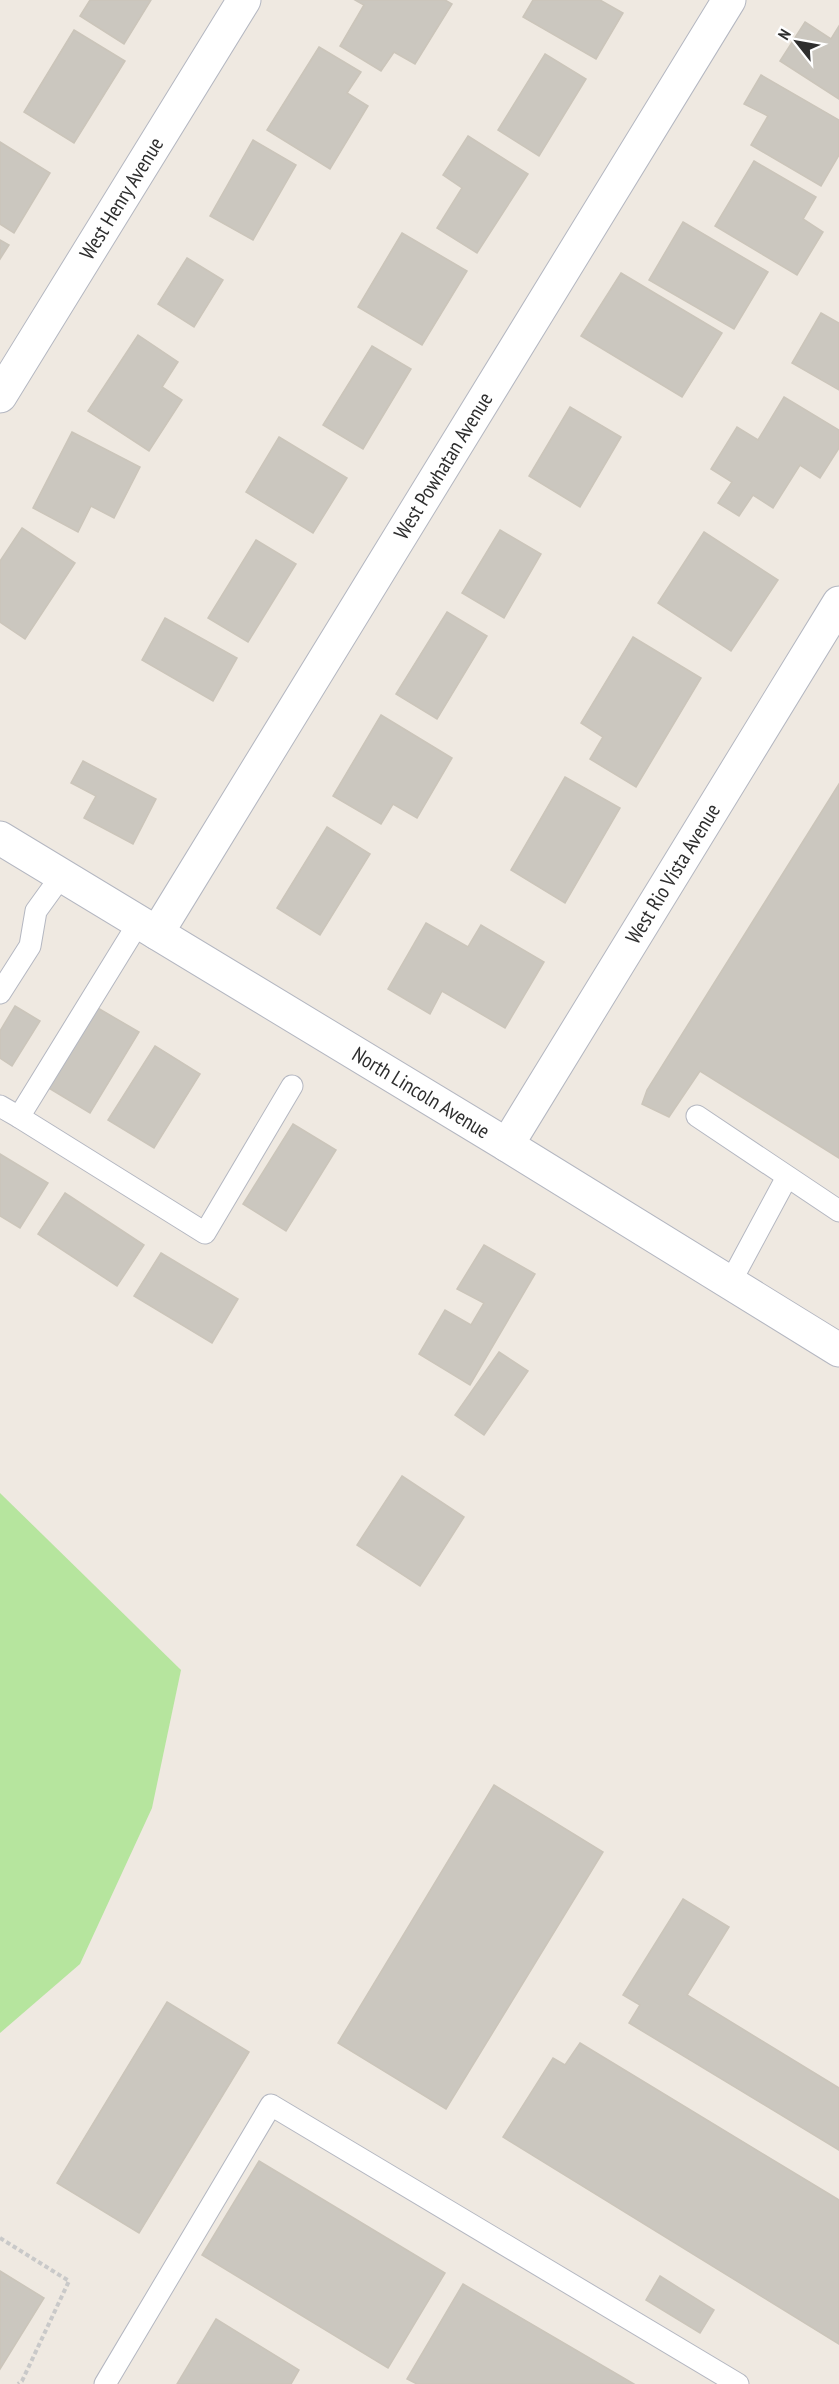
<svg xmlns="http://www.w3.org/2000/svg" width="839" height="2384" viewBox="0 0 839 2384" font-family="'PT Sans Narrow',sans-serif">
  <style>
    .green { fill: #b6e59e }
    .building { fill: #cbc7bf; stroke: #cbc5ba; stroke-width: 1.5 }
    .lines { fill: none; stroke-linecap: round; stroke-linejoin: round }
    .lane-casing { stroke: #b4b7c1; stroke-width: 23 }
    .street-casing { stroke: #b4b7c1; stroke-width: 35 }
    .path { stroke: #c9c9c9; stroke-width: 4; stroke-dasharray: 4.5 3; stroke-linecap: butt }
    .lane { stroke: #fff; stroke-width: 21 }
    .street { stroke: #fff; stroke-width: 33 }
    .labels { text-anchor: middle; stroke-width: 4.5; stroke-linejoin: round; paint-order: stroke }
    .street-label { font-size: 21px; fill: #2e2e2e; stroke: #fff }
  </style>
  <rect width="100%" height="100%" fill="#efe9e1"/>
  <polygon class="green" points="0,1493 181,1670 152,1808 80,1964 0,2033"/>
  <g class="building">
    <polygon points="90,0 151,0 124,44 80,16"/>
    <polygon points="355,0 445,0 452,4 415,64 394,52 381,71 340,46 364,5"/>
    <polygon points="533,0 600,0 623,13 596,59 523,17"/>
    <polygon points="805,22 831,39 839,26 839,99 780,61"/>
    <polygon points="74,30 125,61 74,143 24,112"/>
    <polygon points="319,47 361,72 347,93 368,106 330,169 267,130"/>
    <polygon points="545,54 586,79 539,156 498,130"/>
    <polygon points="761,75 839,120 839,155 821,186 751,145 768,116 744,104"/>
    <polygon points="468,136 528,174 477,253 437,228 462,188 443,175"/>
    <polygon points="253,140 296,165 253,240 210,216"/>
    <polygon points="0,142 50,173 14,233 0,224"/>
    <polygon points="754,161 816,197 803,219 823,232 797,275 715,226"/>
    <polygon points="683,222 768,272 734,329 649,280"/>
    <polygon points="402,233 467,271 422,345 358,307"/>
    <polygon points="0,240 9,245 0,259"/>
    <polygon points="187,258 223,280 194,327 158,304"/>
    <polygon points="621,273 722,333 682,397 581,336"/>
    <polygon points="821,313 839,323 839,390 792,363"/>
    <polygon points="138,335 178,362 162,387 182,400 149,451 88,411"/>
    <polygon points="372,346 411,369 363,449 323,425"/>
    <polygon points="784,397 839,430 839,448 820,478 800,465 773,508 753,495 739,516 718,503 732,482 711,469 737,427 758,440"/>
    <polygon points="570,407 621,437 580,507 529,476"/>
    <polygon points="72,432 140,467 114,518 91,506 78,532 33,508"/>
    <polygon points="279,437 347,478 313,533 246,492"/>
    <polygon points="22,528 75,563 25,639 0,622 0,561"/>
    <polygon points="500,530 541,554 504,618 462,593"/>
    <polygon points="704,532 778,580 731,651 658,603"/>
    <polygon points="256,540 296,564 248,642 208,618"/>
    <polygon points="447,612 487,636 437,719 396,694"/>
    <polygon points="165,618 237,658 213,701 142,660"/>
    <polygon points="633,637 701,678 636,787 590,759 603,737 581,723"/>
    <polygon points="381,715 452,758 417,818 393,804 381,824 333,796"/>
    <polygon points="83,761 156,799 133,844 84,818 96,796 71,783"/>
    <polygon points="565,777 620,808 565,903 511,870"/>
    <polygon points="839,784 839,1158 700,1071 669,1117 642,1104 647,1090"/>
    <polygon points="327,827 370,854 320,935 277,908"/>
    <polygon points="426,923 468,947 481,925 544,962 505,1028 442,991 430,1014 388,989"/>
    <polygon points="15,1006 40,1021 12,1066 0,1058 0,1031"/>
    <polygon points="96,1007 139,1032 90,1113 47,1087"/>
    <polygon points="155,1046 200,1074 154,1148 108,1120"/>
    <polygon points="293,1124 336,1150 286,1231 243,1204"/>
    <polygon points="0,1154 48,1183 20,1228 0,1216"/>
    <polygon points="65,1193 144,1245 117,1286 38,1234"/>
    <polygon points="484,1245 535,1274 470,1385 419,1354 445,1310 471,1325 484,1303 457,1289"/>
    <polygon points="161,1253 238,1299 212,1343 134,1296"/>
    <polygon points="499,1352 528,1371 484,1435 455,1415"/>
    <polygon points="402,1476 464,1517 420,1586 357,1545"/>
    <polygon points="494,1785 603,1852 446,2109 338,2043"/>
    <polygon points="683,1899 729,1927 687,1995 839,2088 839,2150 629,2023 640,2005 623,1995"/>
    <polygon points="167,2002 249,2052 139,2233 57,2183"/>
    <polygon points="580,2043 839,2200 839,2344 503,2137 553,2058 565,2065"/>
    <polygon points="259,2161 445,2273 388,2368 202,2255"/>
    <polygon points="0,2271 44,2298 0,2369"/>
    <polygon points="660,2276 714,2310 700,2333 646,2300"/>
    <polygon points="463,2284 634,2384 417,2384 407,2379"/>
    <polygon points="216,2319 299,2370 291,2384 177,2384"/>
  </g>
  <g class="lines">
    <defs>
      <g id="lane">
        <polyline points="0,993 30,946 36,911 62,875"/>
        <polyline points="0,1106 19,1117 139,922"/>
        <polyline points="697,1116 839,1211"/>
        <polyline points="19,1117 205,1233 292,1086"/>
        <polyline points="730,1283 787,1177"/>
        <polyline points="105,2384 271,2105 738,2384"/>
      </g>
      <g id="street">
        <path id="s1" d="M0,396L244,0"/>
        <path id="s2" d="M0,838L507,1145L839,1350"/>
        <path id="s3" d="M157,933L729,0"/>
        <path id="s4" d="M507,1145L839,603"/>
      </g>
    </defs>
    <use href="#lane" class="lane-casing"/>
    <use href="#street" class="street-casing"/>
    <polyline class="path" points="0,2238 69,2281 22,2381 18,2384"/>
    <use href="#lane" class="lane"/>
    <use href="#street" class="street"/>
  </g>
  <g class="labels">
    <g class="street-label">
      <text dy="7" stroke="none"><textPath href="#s1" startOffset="232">West Henry Avenue</textPath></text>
      <text dy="7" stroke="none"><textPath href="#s3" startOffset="548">West Powhatan Avenue</textPath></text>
      <text dy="7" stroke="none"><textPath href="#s4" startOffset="318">West Rio Vista Avenue</textPath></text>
      <text dy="7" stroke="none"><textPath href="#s2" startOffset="492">North Lincoln Avenue</textPath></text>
    </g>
  </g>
  <g transform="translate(797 42) rotate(301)" stroke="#ffffff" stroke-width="4.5" paint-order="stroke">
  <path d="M0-4.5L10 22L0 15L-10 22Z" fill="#2e2e2e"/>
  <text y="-9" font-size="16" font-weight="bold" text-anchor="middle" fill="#2e2e2e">N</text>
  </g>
</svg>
